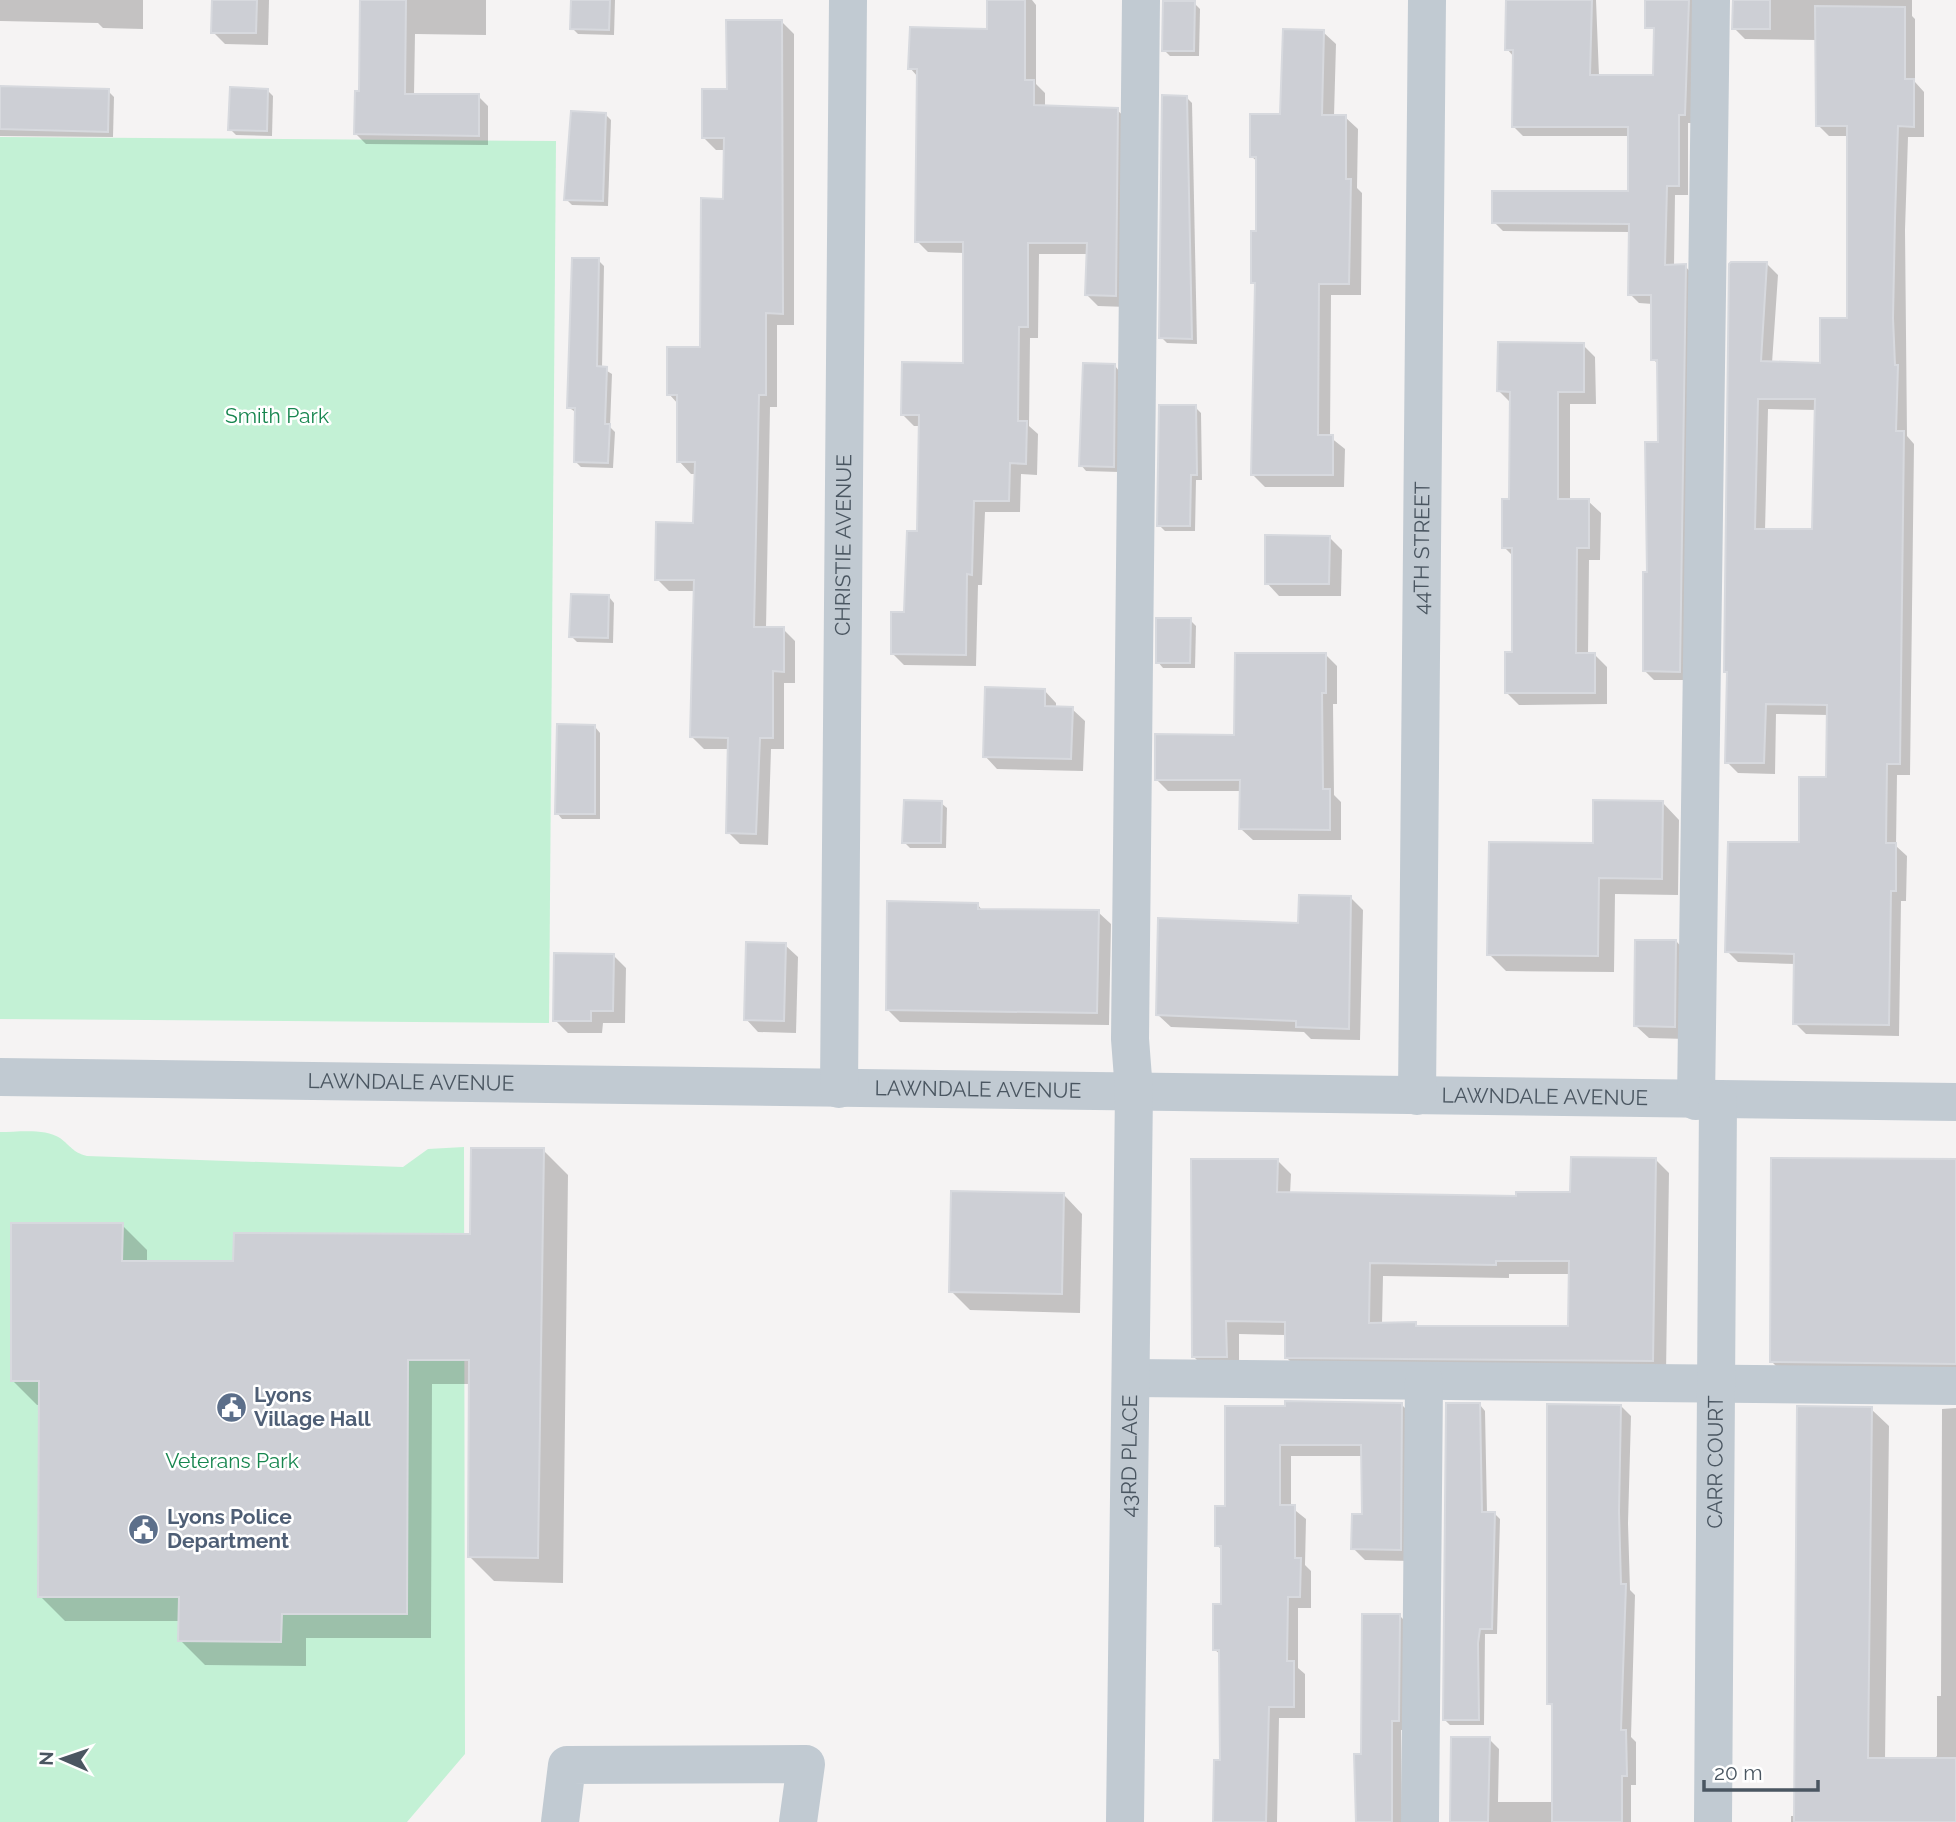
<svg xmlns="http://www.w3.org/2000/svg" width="1956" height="1822" viewBox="0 0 1956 1822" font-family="Raleway,sans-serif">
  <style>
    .green { fill: #c3f1d5 }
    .shadow { fill: #0003; fill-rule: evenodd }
    .building { fill: #cdcfd5; stroke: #d7d9de; stroke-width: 2; fill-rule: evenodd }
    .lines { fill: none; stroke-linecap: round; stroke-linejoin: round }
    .minor { stroke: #c1cad2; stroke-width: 38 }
    .labels { text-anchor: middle; stroke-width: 5; stroke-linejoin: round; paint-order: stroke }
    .park-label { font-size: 21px; fill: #17864f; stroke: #fff }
    .street-label { font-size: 21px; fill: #4a5661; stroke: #fff }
    .service-label { font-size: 21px; font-weight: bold; fill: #4e5e75; stroke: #fff; text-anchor: start }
  </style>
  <rect width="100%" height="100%" fill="#f5f3f3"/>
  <g class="green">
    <polygon points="0,137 556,141 549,1023 0,1019"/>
    <path d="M0,1132C18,1132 45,1128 60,1138C71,1146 72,1152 87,1156L403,1167L428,1149L464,1147L465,1754L407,1822H0Z"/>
  </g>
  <g class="shadow">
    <polygon points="0,0 143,0 143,29 103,28 98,23 0,21"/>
    <polygon points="213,0 269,0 268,45 225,44 213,32"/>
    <polygon points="362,0 486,0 486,35 415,34 414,95 478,96 488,106 488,145 366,144 355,133 361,93"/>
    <polygon points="573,0 615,0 614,35 578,34 572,28"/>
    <polygon points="988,0 1032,0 1036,5 1036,84 1045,93 1045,107 1117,110 1129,121 1127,307 1098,306 1087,295 1088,254 1039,254 1038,338 1030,338 1029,426 1038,434 1037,475 1021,474 1020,512 985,512 982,585 978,585 976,666 904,665 893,654 906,614 918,533 921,426 914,426 902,414 965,365 965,253 928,252 917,241 918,77 910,68 988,31"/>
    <polygon points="1507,0 1596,0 1599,76 1655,76 1654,0 1702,0 1693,123 1688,123 1688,195 1675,195 1674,266 1685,266 1694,276 1689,680 1654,680 1645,671 1649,574 1660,444 1659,365 1653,359 1653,304 1639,303 1630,294 1631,232 1503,231 1494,222 1630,193 1630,136 1523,136 1514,127 1514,57 1507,49"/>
    <path d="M1735,0H1912V16L1915,19V82L1924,92V137H1908L1905,230L1907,436L1914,444L1910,775H1897L1896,846L1907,856L1906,901H1901L1899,1036L1806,1034L1795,1023V964L1738,962L1727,951L1801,844L1828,779V715L1776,714L1775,774L1738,773L1727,762L1729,675L1725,671L1767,264L1778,275L1772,363L1821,364L1848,319L1849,136H1829L1818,125L1817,40L1745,39L1734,28ZM1768,409L1817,410L1814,531H1765Z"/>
    <polygon points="1194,3 1200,9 1199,56 1170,56 1164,50"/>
    <polygon points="782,22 794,34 794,325 777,325 777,407 770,407 766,629 783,629 795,641 795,683 784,683 784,749 771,749 768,845 740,844 728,832 730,749 704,749 692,737 695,591 669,591 657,579 694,524 696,474 691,474 679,461 679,405 669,394 701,349 725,200 725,150 716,150 703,137 728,91"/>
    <polygon points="1323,32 1336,44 1334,116 1345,117 1358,129 1357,188 1362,193 1361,295 1331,295 1330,437 1345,449 1344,487 1265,487 1253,475 1256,286 1253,282 1257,233 1258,162 1252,157 1281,116"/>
    <polygon points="0,90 108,91 114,97 113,137 0,136"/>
    <polygon points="267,90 273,96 272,136 236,135 230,129"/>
    <polygon points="1186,97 1192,103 1197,344 1167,343 1161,337"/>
    <polygon points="605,114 611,120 608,206 572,205 566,199"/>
    <polygon points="598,260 604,266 602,368 612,374 610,427 615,432 613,468 581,467 575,461 577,413 568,407"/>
    <polygon points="1583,345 1595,357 1596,404 1570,404 1570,501 1588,501 1601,513 1600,560 1589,560 1588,654 1594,654 1607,667 1607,704 1519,705 1506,692 1514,654 1513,556 1504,547 1510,500 1511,403 1499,391"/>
    <polygon points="1115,366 1120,372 1119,472 1086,471 1081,465"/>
    <polygon points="1195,407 1201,413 1202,480 1196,480 1195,531 1165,531 1159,525"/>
    <polygon points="1329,537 1342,550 1341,596 1279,596 1267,583"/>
    <polygon points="609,597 614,603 613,643 577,642 571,636"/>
    <polygon points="1190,620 1196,626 1195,668 1163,668 1158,662"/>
    <polygon points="1325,654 1337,666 1337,704 1333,704 1334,795 1341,802 1341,840 1253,840 1241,829 1241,791 1168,791 1156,779 1236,737"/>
    <polygon points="1044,690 1056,703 1056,708 1072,709 1085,721 1083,771 997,769 985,756"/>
    <polygon points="595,727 600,733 600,819 562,819 557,813"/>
    <polygon points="941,803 947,808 946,848 910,848 904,842"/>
    <polygon points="1663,803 1679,820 1678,895 1615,894 1614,972 1506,971 1489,954 1594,845"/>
    <polygon points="1351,898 1363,910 1360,1040 1311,1039 1304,1032 1171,1027 1158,1015 1300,925"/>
    <polygon points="977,904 983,911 1098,912 1111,924 1109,1025 900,1022 887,1009"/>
    <polygon points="1676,941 1688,954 1687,1039 1649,1038 1636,1026"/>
    <polygon points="785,945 798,957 796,1033 758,1032 746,1019"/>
    <polygon points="614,956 626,968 625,1023 603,1023 602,1033 568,1033 555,1020"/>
    <polygon points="543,1150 568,1175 563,1583 494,1581 469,1556 471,1384 432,1384 431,1638 306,1638 306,1666 205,1665 180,1640 180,1621 65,1621 40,1596 41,1405 37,1405 12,1380 122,1225 147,1250 147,1263 235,1263 472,1236"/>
    <path d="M1655,1159L1669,1173L1666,1374L1300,1371L1286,1357V1335L1239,1334V1370H1207L1193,1356L1277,1160L1291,1174L1290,1194L1518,1198L1572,1194ZM1509,1274H1571L1570,1328H1419L1415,1324H1382L1383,1276L1509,1278Z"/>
    <polygon points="1956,1161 1956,1381 1789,1379 1772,1362"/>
    <polygon points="1064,1195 1082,1214 1080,1313 970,1310 951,1291"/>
    <polygon points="1401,1404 1413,1416 1411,1561 1365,1560 1353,1548 1364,1516 1363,1456 1291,1456 1291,1507 1306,1519 1305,1565 1311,1571 1311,1608 1298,1608 1298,1668 1305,1674 1305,1718 1279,1718 1277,1822 1214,1822 1222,1762 1221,1655 1214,1649 1223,1605 1223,1551 1217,1545 1227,1508 1227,1408"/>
    <polygon points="1480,1405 1485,1411 1487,1513 1494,1513 1500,1519 1497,1634 1485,1634 1484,1725 1450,1725 1445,1720"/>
    <polygon points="1621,1406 1631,1416 1628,1523 1630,1590 1635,1595 1631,1737 1636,1742 1636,1785 1631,1785 1631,1822 1452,1822 1489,1739 1499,1749 1498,1802 1554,1802 1553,1708 1549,1703"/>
    <polygon points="1956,1408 1956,1822 1791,1822 1791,1816 1796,1816 1871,1409 1889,1426 1885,1760 1933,1760 1937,1756 1937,1696 1941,1696 1942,1409"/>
    <polygon points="1399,1615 1409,1625 1408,1730 1401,1730 1402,1822 1357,1822 1362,1756"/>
  </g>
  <g class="building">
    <polygon points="212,0 257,0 256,33 211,33"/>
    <polygon points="360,0 406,0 405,94 479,94 479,136 354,134 355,91 359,91"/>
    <polygon points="571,0 610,0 609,30 570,29"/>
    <polygon points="987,0 1025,0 1025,80 1034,80 1034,105 1118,108 1116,296 1085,295 1087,243 1028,243 1028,327 1019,327 1018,421 1027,421 1026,464 1010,463 1009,501 974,501 972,575 967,574 966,655 891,654 891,612 904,612 907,531 917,531 919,415 901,415 902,362 963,363 963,242 915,242 917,69 908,69 910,27 987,29"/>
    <polygon points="1506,0 1592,0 1590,75 1653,75 1654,28 1645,28 1645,0 1689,0 1685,115 1679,115 1679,186 1667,186 1665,265 1686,264 1680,672 1643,671 1643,572 1647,572 1645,442 1658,442 1657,360 1651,360 1651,295 1628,295 1629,224 1492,223 1492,191 1628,191 1628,127 1512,127 1513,50 1505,50"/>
    <polygon points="1733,0 1770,0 1770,29 1732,29"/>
    <polygon points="1163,1 1195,1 1194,51 1162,51"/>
    <path d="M1815,6L1905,7V79H1914V127L1898,126L1895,218L1893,318L1895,365H1898L1896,431H1904L1900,764H1887L1886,843H1896V891H1891L1889,1025L1793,1024L1794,954L1725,952L1728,842H1799V777H1826L1827,705L1766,704L1764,763H1725L1727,672H1724L1729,264L1731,262H1767L1761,361L1820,363V318H1847V126H1816ZM1758,399H1815L1812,529H1755Z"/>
    <polygon points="726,20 782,20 783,314 766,313 766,395 759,395 754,627 784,627 784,672 773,671 773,738 760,738 756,834 726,833 728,738 690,737 694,580 655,580 656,522 693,523 695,462 677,462 677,395 667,395 667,347 700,347 701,198 723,199 724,138 702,138 702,89 727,89"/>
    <polygon points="1283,29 1324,30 1322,115 1346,115 1346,179 1351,179 1349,284 1319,284 1318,435 1333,435 1333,475 1251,475 1255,283 1251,283 1251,231 1256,231 1256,157 1250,157 1250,114 1280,114"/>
    <polygon points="0,86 109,89 108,132 0,129"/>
    <polygon points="230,87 268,89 267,131 228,130"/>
    <polygon points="1162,95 1187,96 1192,339 1159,338"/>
    <polygon points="571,111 606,113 603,201 564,200"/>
    <polygon points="572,258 599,258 597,366 607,367 605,424 610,424 608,463 574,462 575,408 567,408"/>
    <polygon points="1498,342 1584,343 1584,392 1558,392 1558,499 1589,499 1589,548 1577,548 1576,653 1595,653 1595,693 1505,693 1505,652 1512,652 1512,548 1502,548 1502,499 1509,499 1510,392 1497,391"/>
    <polygon points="1083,363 1115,364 1114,467 1079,466"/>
    <polygon points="1159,405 1196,405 1197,475 1191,475 1190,526 1157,526"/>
    <polygon points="1265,535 1330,536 1329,584 1265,584"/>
    <polygon points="571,594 609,595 608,638 569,637"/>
    <polygon points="1156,618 1191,618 1190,663 1156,663"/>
    <polygon points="1235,653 1326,653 1326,693 1322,693 1323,789 1330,789 1330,830 1239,829 1240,780 1155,780 1155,734 1234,735"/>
    <polygon points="985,687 1045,689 1045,706 1073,707 1071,759 983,757"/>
    <polygon points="557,724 595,725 595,814 555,814"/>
    <polygon points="904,800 942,801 941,843 902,843"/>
    <polygon points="1593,800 1663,801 1662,879 1599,878 1598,956 1487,955 1489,842 1593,843"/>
    <polygon points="1299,895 1351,896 1349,1029 1296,1027 1296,1021 1156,1015 1158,918 1298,923"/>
    <polygon points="887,901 978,903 978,909 1099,910 1097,1013 886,1010"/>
    <polygon points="1635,940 1676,940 1675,1027 1634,1026"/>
    <polygon points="746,942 786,943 784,1021 744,1020"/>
    <polygon points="554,953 614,954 613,1011 591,1011 591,1021 553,1021"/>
    <polygon points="471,1148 544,1148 538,1558 468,1557 469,1360 408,1360 407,1614 282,1614 281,1642 178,1641 179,1597 38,1597 39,1381 11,1381 11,1223 123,1223 122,1261 233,1261 234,1233 470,1234"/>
    <path d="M1571,1157L1656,1158L1653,1361L1285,1358V1322L1226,1321L1227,1357H1192L1191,1159H1278L1277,1192L1516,1196V1192H1570ZM1496,1261H1569L1568,1326H1416V1322L1369,1323L1370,1263L1496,1265Z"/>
    <polygon points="1771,1158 1956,1159 1956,1364 1770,1362"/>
    <polygon points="951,1191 1064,1193 1062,1294 949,1292"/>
    <polygon points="1285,1401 1402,1403 1401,1550 1351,1549 1352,1514 1362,1514 1361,1445 1280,1445 1280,1505 1295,1505 1295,1558 1301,1558 1300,1597 1288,1597 1287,1661 1294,1661 1294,1707 1269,1707 1266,1822 1213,1822 1214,1760 1220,1760 1219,1650 1213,1650 1213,1604 1221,1604 1221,1546 1215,1546 1215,1506 1225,1506 1225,1406 1285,1406"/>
    <polygon points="1446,1403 1480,1403 1482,1512 1495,1512 1492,1629 1480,1629 1478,1643 1479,1720 1443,1720"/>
    <polygon points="1547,1404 1621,1405 1619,1512 1621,1584 1626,1584 1621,1730 1626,1730 1627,1776 1622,1776 1622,1822 1552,1822 1552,1704 1547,1704"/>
    <polygon points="1797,1406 1872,1407 1868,1758 1956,1758 1956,1822 1794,1822"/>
    <polygon points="1362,1614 1400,1614 1399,1721 1392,1721 1392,1822 1356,1822 1354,1754 1361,1754"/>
    <polygon points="1451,1737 1490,1737 1488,1822 1450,1822"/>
  </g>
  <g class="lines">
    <g class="minor">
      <path id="s1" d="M0,1077L1956,1102"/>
      <path id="s2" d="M839,1089L848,0"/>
      <path id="s3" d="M1417,1096L1427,0"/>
      <polyline points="1696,1101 1711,0"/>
      <polyline points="1131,1378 1956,1386"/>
      <polyline points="560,1822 567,1765 806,1764 798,1822"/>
      <path id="s4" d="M1125,1822L1134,1091L1130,1039L1141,0"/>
      <polyline points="1420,1822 1424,1381"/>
      <path id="s5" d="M1713,1822L1718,1101"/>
    </g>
  </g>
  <defs>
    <symbol id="civic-disc" viewBox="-11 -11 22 22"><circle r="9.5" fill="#5c6f8a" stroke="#fff"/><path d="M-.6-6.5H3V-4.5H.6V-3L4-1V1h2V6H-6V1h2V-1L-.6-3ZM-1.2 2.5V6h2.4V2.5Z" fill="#fff"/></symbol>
  </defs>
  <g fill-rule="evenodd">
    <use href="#civic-disc" x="214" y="1390" width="35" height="35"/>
    <use href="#civic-disc" x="126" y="1512" width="35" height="35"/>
  </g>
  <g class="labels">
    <g class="park-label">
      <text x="277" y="423">Smith Park</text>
      <text x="232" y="1468">Veterans Park</text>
    </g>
    <g class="street-label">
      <text dy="7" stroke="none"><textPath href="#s2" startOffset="544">CHRISTIE AVENUE</textPath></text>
      <text dy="7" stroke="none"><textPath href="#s3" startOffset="548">44TH STREET</textPath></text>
      <text dy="7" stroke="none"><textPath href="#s1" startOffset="411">LAWNDALE AVENUE</textPath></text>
      <text dy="7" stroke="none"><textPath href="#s1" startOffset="978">LAWNDALE AVENUE</textPath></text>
      <text dy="7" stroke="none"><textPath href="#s1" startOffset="1545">LAWNDALE AVENUE</textPath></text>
      <text dy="7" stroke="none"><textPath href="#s4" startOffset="366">43RD PLACE</textPath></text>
      <text dy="7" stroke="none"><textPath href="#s5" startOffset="360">CARR COURT</textPath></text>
    </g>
    <g class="service-label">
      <text x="254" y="1402">Lyons<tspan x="254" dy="24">Village Hall</tspan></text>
      <text x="167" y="1524">Lyons Police<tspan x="167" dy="24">Department</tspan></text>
    </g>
  </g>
  <g transform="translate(63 1759) rotate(272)" stroke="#ffffff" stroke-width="5" paint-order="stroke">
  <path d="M0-5L12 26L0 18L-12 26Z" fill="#4a5661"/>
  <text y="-10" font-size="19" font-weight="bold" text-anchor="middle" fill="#4a5661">N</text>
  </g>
  <path d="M1704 1780v10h114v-10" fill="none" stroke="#4a5661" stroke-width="3.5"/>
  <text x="1714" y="1780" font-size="21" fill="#4a5661" stroke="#ffffff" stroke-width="5" paint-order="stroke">20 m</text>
</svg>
